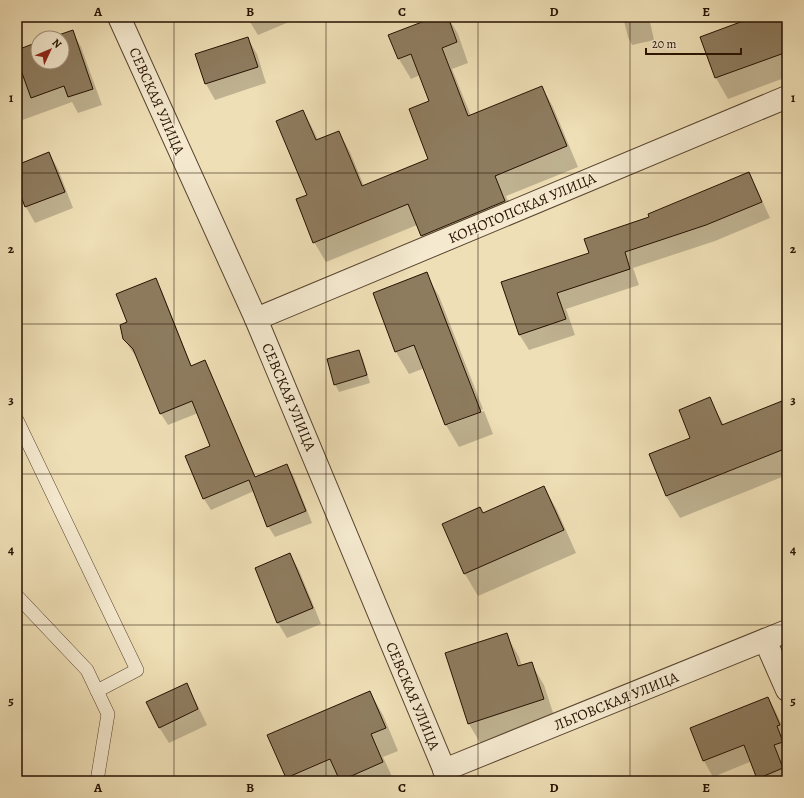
<svg xmlns="http://www.w3.org/2000/svg" width="804" height="798" viewBox="0 0 804 798" font-family="Alegreya,serif">
  <style>
    .shadow { fill: #0003 }
    .building { fill: #8e7c5f; stroke: #251100 }
    .lines { fill: none; stroke-linecap: round; stroke-linejoin: round }
    .service-casing { stroke: #58442e; stroke-width: 14 }
    .minor-casing { stroke: #58442e; stroke-width: 24 }
    .service { stroke: #f5ead0; stroke-width: 13 }
    .minor { stroke: #f5ead0; stroke-width: 22 }
    .grid { fill: none; stroke: #251100; stroke-width: 1; stroke-opacity: 0.55 }
    .labels { text-anchor: middle; stroke-width: 3; stroke-linejoin: round; paint-order: stroke }
    .street-label { font-size: 15px; fill: #251100; stroke: #f5ead0 }
    .neatline { fill: none; stroke: #251100; stroke-width: 1.5 }
    .grid-label { font-size: 13px; text-anchor: middle; font-weight: bold; fill: #251100 }
  </style>
  <rect width="100%" height="100%" fill="#efdfb6"/>
  <filter id="stains"><feTurbulence type="fractalNoise" baseFrequency=".005" numOctaves="4"/><feColorMatrix values="0 0 0 0 .2 0 0 0 0 .09 0 0 0 0 .02 0 0 0 .5 -.17"/></filter>
  <radialGradient id="worn" r=".72"><stop offset=".6" stop-color="#630" stop-opacity="0"/><stop offset="1" stop-color="#630" stop-opacity=".3"/></radialGradient>
  <g class="shadow">
    <polygon points="247,17 301,17 258,35"/>
    <polygon points="437,17 448,17 458,34 468,63 452,69 471,116 542,87 553,107 578,167 506,196 516,222 434,256 422,236 417,225 326,262 314,242 308,195 303,111 314,131 318,140 339,132 350,152 364,186 430,159 430,102 420,75 411,79 399,59 390,35"/>
    <polygon points="623,17 649,17 654,40 632,45 628,37"/>
    <polygon points="754,17 787,17 787,77 728,99 716,78 701,38"/>
    <polygon points="72,31 81,47 102,105 78,113 72,102 17,122 17,62 19,61 17,56 17,51 38,43 38,62 62,62 62,38 53,38"/>
    <polygon points="248,39 257,54 266,83 215,100 206,84"/>
    <polygon points="49,153 58,169 73,208 35,223 26,207 17,184 17,166"/>
    <polygon points="748,173 757,189 770,218 715,241 633,268 639,285 566,309 575,335 529,350 519,334 590,253 650,218"/>
    <polygon points="426,274 439,296 483,409 448,423 448,425 484,411 493,434 459,447 446,425 425,368 409,374 396,352"/>
    <polygon points="156,279 162,291 192,367 205,361 211,373 256,478 287,465 294,477 312,523 275,537 268,526 254,491 211,510 204,499 187,456 211,446 198,413 168,425 161,414 137,357 131,350 124,338 129,322"/>
    <polygon points="359,351 363,359 370,383 339,392 335,384"/>
    <polygon points="710,399 724,425 787,408 787,475 680,518 666,496"/>
    <polygon points="544,487 557,510 576,553 478,596 465,574 443,524 483,514"/>
    <polygon points="290,554 299,570 321,624 287,638 278,623 256,568"/>
    <polygon points="506,634 519,657 522,666 531,663 544,685 556,722 482,746 469,724 446,654"/>
    <polygon points="186,685 195,700 207,725 169,743 159,727"/>
    <polygon points="370,692 383,715 398,751 383,757 394,781 289,781 269,736"/>
    <polygon points="768,698 777,714 787,737 787,741 786,742 787,745 787,760 783,761 787,772 787,781 760,781 752,761 713,777 704,761 691,728"/>
  </g>
  <g class="building">
    <polygon points="435,17 448,17 457,42 442,48 468,116 542,86 567,146 495,176 505,201 421,236 408,204 313,243 296,199 307,195 276,121 303,110 316,140 339,131 362,186 428,159 409,109 429,101 411,54 398,59 388,35"/>
    <polygon points="754,17 787,17 787,52 715,78 700,37"/>
    <polygon points="73,30 93,89 68,97 64,86 31,98 17,59 17,50 38,42 38,62 62,62 62,38 50,38"/>
    <polygon points="248,37 258,67 205,84 195,54"/>
    <polygon points="49,152 65,192 25,207 17,186 17,165"/>
    <polygon points="749,172 762,202 706,225 625,252 630,269 557,293 566,319 519,335 501,282 589,253 584,239 649,217 648,214"/>
    <polygon points="427,272 481,412 445,425 414,345 395,352 373,293"/>
    <polygon points="156,278 191,366 205,360 255,477 287,464 306,511 267,527 249,480 203,499 185,456 210,446 192,401 160,414 133,349 123,339 120,325 127,322 116,294"/>
    <polygon points="359,350 367,375 334,385 327,359"/>
    <polygon points="710,397 722,425 787,399 787,448 666,496 649,454 690,438 679,410"/>
    <polygon points="544,486 564,530 464,574 442,524 480,507 483,513"/>
    <polygon points="290,553 313,608 277,623 255,568"/>
    <polygon points="507,633 518,666 532,662 544,699 468,724 445,653"/>
    <polygon points="187,683 198,709 159,728 146,702"/>
    <polygon points="370,691 386,728 371,734 383,762 340,781 330,759 286,778 267,735"/>
    <polygon points="768,697 780,725 777,726 783,742 774,745 783,768 757,779 744,745 703,761 690,728"/>
  </g>
  <g class="lines">
    <defs>
      <g id="service">
        <polyline points="17,420 137,670 97,691"/>
        <polyline points="17,596 87,670 108,714 97,781"/>
      </g>
      <g id="minor">
        <polyline points="119,17 256,319 449,781"/>
        <polyline points="256,319 787,97"/>
        <polyline points="765,640 787,690"/>
        <polyline points="444,770 787,631"/>
      </g>
    </defs>
    <use href="#service" class="service-casing"/>
    <use href="#minor" class="minor-casing"/>
    <use href="#service" class="service"/>
    <use href="#minor" class="minor"/>
  </g>
  <path class="grid" d="M174,17V781M326,17V781M478,17V781M630,17V781M17,173H787M17,324H787M17,474H787M17,625H787"/>
  <g class="labels">
    <g class="street-label">
      <text transform="translate(157 101) rotate(66)" y="5">СЕВСКАЯ УЛИЦА</text>
      <text transform="translate(522 208) rotate(-23)" y="5">КОНОТОПСКАЯ УЛИЦА</text>
      <text transform="translate(289 397) rotate(67)" y="5">СЕВСКАЯ УЛИЦА</text>
      <text transform="translate(413 696) rotate(67)" y="5">СЕВСКАЯ УЛИЦА</text>
      <text transform="translate(616 701) rotate(-22)" y="5">ЛЬГОВСКАЯ УЛИЦА</text>
    </g>
  </g>
  <rect width="804" height="798" fill="none" stroke="#efdfb6" stroke-width="44"/>
  <g transform="translate(50 50) rotate(46)"><circle r="19" fill="#f5ead0" stroke="#a2937d"/>
  <path d="M0-3L7 15L0 10L-7 15Z" fill="#8f2418"/>
  <text y="-6" font-size="11" font-weight="bold" text-anchor="middle" fill="#251100">N</text>
  </g>
  <path d="M646 48v6h95v-6" fill="none" stroke="#251100" stroke-width="2"/>
  <text x="652" y="48" font-size="12" fill="#251100" stroke="#f5ead0" stroke-width="3" paint-order="stroke">20 m</text>
  <rect x="22" y="22" width="760" height="754" class="neatline"/>
  <g class="grid-label">
    <text x="98" y="16">A</text>
    <text x="250" y="16">B</text>
    <text x="402" y="16">C</text>
    <text x="554" y="16">D</text>
    <text x="706" y="16">E</text>
    <text x="11" y="102">1</text>
    <text x="793" y="102">1</text>
    <text x="11" y="253">2</text>
    <text x="793" y="253">2</text>
    <text x="11" y="404">3</text>
    <text x="793" y="404">3</text>
    <text x="11" y="554">4</text>
    <text x="793" y="554">4</text>
    <text x="11" y="705">5</text>
    <text x="793" y="705">5</text>
    <text x="98" y="792">A</text>
    <text x="250" y="792">B</text>
    <text x="402" y="792">C</text>
    <text x="554" y="792">D</text>
    <text x="706" y="792">E</text>
  </g>
  <rect width="100%" height="100%" filter="url(#stains)"/>
  <rect width="100%" height="100%" fill="url(#worn)"/>
</svg>
